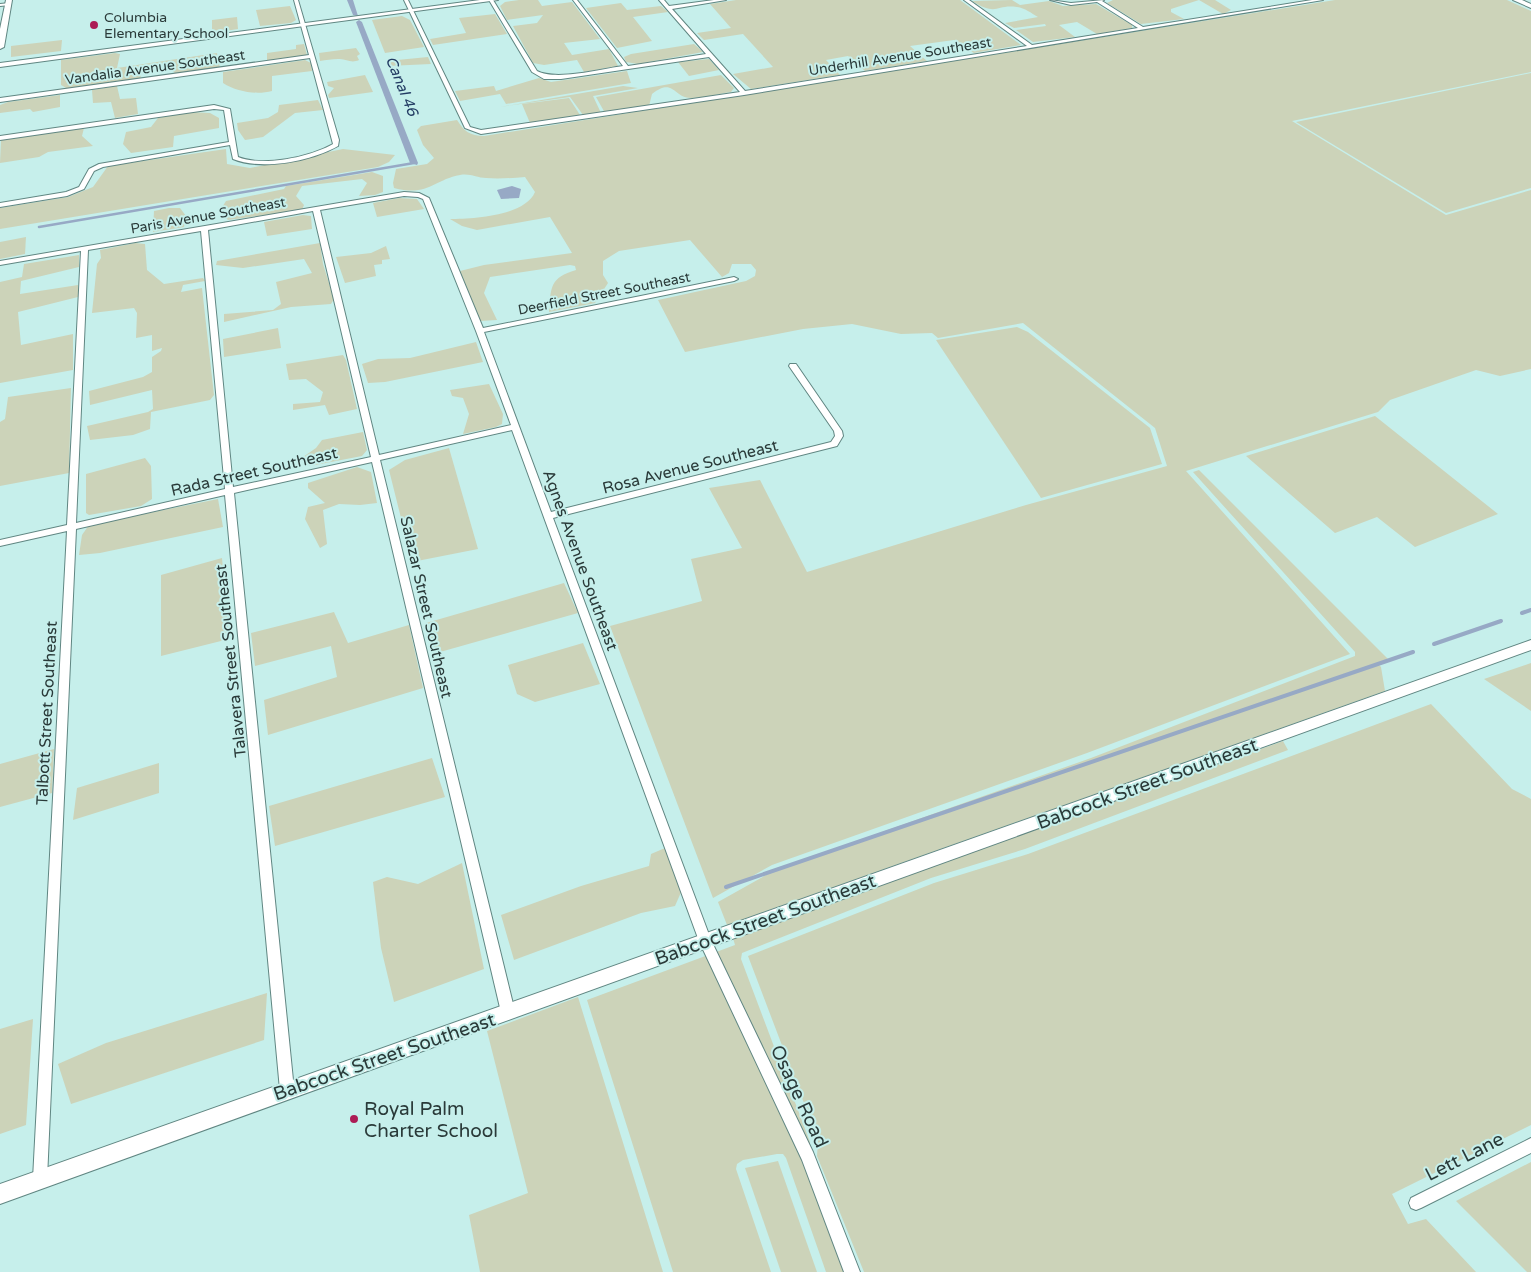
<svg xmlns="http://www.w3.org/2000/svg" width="1531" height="1272" viewBox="0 0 1531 1272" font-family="'Varela Round',sans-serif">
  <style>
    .green { fill: #ccd3b9 }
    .water { fill: #97a9c5 }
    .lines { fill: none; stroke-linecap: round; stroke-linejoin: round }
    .stream-far1 { stroke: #97a9c5; stroke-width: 2.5 }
    .stream { stroke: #97a9c5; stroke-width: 4 }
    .canal { fill: #97a9c5; fill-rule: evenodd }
    .street-casing { stroke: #608682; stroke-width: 2 }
    .secondary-casing { stroke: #608682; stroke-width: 2 }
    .street { fill: #fff; fill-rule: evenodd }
    .secondary { fill: #fff; fill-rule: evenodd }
    .poi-dot { fill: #ac1c55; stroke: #c6efeb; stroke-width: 2 }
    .labels { text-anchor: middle; stroke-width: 4; stroke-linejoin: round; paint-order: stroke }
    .far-poi-label { font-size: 14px; fill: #2a3a39; stroke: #c6efeb; text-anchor: start }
    .far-street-label { font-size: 14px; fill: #2a3a39; stroke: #c6efeb }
    .far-water-label { font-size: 15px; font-style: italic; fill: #233c63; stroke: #c6efeb }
    .street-label { font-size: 16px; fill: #2a3a39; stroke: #c6efeb }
    .near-street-label { font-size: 19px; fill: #2a3a39; stroke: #c6efeb }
    .near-poi-label { font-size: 19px; fill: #2a3a39; stroke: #c6efeb; text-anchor: start }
  </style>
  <rect width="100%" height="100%" fill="#c6efeb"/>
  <g class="green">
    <polygon points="519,0 538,0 542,6 572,2 600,39 564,43 572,55 609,49 618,66 584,72 577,60 544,65 533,63 513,26 537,23 543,15 507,20 500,6 505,2"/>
    <polygon points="736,0 960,0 1021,45 974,53 954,40 910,46 927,61 865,71 848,56 826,60 840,75 751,89 733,74 773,67 743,34 704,40 697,33 731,28 710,4"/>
    <path d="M1012,0L1020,5L1049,1L1063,6L1096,4L1132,25V28L1097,34L1077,22L1059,25L1075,37L1033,42L1016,30L1046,26L1045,24L1014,28L1005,23L1038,17C1031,13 1025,8 1017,7C995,4 998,17 972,1Z"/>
    <polygon points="1113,0 1215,0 1231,10 1223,14 1199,0 1171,9 1171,12 1184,19 1141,24 1107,3"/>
    <path d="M1335,0H1507L1531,11V72L1292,121L1446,215L1531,190V369L1500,376L1476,370L1390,400L1378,412L1186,471L1350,654L1087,753L772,865L713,898L610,626L702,601L691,559L742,548L709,488L760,480L807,572L1026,505L1167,466L1155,428L1023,323L938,338L932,333L901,334L852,324L803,329L685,352L658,300L746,281L755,276L756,270L751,264H732L729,273L722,277L690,240L619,251L603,261V275L608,283L595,303L549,312C551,286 550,278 576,270L575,266L570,265L490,277L484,293L497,320L480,321L460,271L484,265L572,253L550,217L477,230L462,226L450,219C473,219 525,216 535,192L525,177C512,178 499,179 486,178C477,178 470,173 460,175C433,180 428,197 394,188L393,183L396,169L427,164L434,158L423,145L417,130L421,126L457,120C464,131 470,136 484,136Z"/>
    <polygon points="621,3 627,10 661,6 668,12 633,17 652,41 617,48 586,8"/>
    <polygon points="290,6 296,20 291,23 260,26 256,10"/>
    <polygon points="495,14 507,34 433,45 430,39 466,33 459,18"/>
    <polygon points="402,16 410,20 424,47 385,53 372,20"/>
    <polygon points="237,17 238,29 212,33 212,20"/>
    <polygon points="62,40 61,51 11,57 11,46"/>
    <polygon points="304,44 307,55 267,62 267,53 296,49 296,45"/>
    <polygon points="694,44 703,52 638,64 626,62 624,57 631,54"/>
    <path d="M356,48L360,54L357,56L359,60C350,64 346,58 338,59C332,59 326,60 320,61L319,53Z"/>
    <polygon points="115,53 120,54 117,68 217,53 220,68 176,74 165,64 143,69 140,79 68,89 61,85 61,60"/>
    <polygon points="428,57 431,64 388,66 387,61"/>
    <polygon points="709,59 719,70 689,76 678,62"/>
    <path d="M305,60L311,63L312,71L272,76V91C257,95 237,92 223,83V72Z"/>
    <polygon points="627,71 631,83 506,104 500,94 460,101 455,91 494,86 496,91 539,78 551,82"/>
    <polygon points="1531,73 1531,188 1446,213 1296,122"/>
    <polygon points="365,75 373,92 329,98 328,95 334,88 328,86 327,82"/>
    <path d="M721,75L734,88L731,92C718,94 704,98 691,98C673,98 674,77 652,94L649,106L605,113L596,97Z"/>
    <polygon points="117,86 120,99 136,98 138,114 115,118 111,102 93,103 92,90"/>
    <polygon points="623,86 638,88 593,96 601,113 583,115 570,97 500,107"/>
    <polygon points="60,95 60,107 33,112 30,109 0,113 0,105 8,102"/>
    <polygon points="569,98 580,115 530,123 522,104"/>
    <polygon points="318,100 323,110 295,113 263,137 245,140 238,130 237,123 268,118 278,112 279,105"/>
    <polygon points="190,112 210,113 219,118 219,128 174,136 173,147 131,153 123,144 126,132 151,127 158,118"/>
    <polygon points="84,128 82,136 93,146 48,152 39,157 0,163 1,140"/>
    <polygon points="226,149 227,164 250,168 343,149 395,155 389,162 378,167 0,229 0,208 68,197 93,187 108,166"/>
    <polygon points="372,172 383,176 383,192 375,195 359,196 367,183 362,179 302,186 296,196 304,205 302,210 228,220 219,212 226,201 284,189 286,186"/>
    <polygon points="399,198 417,199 424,209 377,217 373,203"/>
    <polygon points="169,208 180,208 186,216 184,227 153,232 154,211"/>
    <polygon points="303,215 311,216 312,229 267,236 264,222"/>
    <polygon points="26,237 25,254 0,259 0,242"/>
    <polygon points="135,243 145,244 147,270 164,284 203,278 205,281 183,285 181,292 202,288 214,395 210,400 151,412 150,429 133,435 90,440 87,426 148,412 153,409 152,390 90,405 89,391 143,377 152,372 152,357 161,351 162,348 152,351 152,335 136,338 137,313 134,308 92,313 97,264 101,258 100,250"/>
    <polygon points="320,243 323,264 334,299 331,304 291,307 224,322 224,314 273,310 281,304 276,282 312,273 304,259 243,268 216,265 217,261"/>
    <polygon points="386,246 390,259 382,260 382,264 374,265 376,276 345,283 336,257 371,253"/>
    <polygon points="79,255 79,267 21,281 20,294 78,285 78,297 18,312 21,345 73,334 73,370 0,383 0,282 22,277 24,264"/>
    <polygon points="1017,327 1028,332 1150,428 1162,464 1041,498 936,340"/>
    <polygon points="278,328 281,348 224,357 223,339"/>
    <polygon points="476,342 483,362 385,382 368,383 362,364 378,359 410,358"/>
    <polygon points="343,355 346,360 357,409 329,415 325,405 293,410 293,404 320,402 323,392 306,379 289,380 286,364"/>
    <polygon points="489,384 503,414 502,424 496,427 463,434 469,414 463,398 452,396 450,390"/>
    <polygon points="71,388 69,473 0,486 0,422 5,419 8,397"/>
    <polygon points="1375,416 1498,514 1415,547 1377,517 1335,533 1246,456"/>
    <polygon points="363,432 367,450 362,456 310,466 303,457 316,448 322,440"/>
    <polygon points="449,448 478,549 412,562 389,470 405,460"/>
    <polygon points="145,458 151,466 152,499 141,506 89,515 86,513 86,474"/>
    <polygon points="357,467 371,472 377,503 360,505 339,504 323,510 327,544 320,548 305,519 308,507 325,503 308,488 308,483"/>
    <polygon points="1199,470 1388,659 1377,663 1381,667 1385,691 727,925 718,902 775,870 1091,758 1355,656 1355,652 1193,472"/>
    <polygon points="218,499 223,527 100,553 79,555 82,535 89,525"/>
    <polygon points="222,558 229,639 161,656 161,575"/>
    <polygon points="564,583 578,613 433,654 426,623"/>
    <polygon points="334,612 348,643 409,625 423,688 268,735 264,700 337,677 331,646 255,666 251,633"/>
    <polygon points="583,643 600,684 535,702 517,694 508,665"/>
    <polygon points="1531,663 1531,711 1484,679"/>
    <polygon points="1431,704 1512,789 1531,799 1531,1125 1392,1194 1408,1224 1426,1219 1476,1272 864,1272 817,1156 818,1140 748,956 934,883 1028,854"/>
    <polygon points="1283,741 1288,750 1025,849 931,878 742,953 741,959 810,1142 810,1159 855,1272 826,1272 786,1158 783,1154 777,1154 743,1160 737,1164 736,1169 771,1272 673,1272 587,1000 735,945 733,938"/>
    <polygon points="54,749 52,793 0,807 0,764"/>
    <polygon points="432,758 445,797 275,846 269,806"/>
    <polygon points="159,763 159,793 73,820 77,788"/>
    <polygon points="665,848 682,890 675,906 641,913 514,960 501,915 581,886 649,866 651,854"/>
    <polygon points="462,863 484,969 394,1002 381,948 373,882 387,877 418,884"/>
    <polygon points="267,993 264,1040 71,1104 58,1064 106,1043"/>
    <polygon points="578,997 663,1272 480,1272 469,1215 528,1193 487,1031"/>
    <polygon points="33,1019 26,1125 0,1134 0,1029"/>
    <polygon points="778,1161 817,1272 781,1272 745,1168"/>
    <polygon points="1531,1162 1531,1272 1527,1272 1456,1201"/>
  </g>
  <polygon class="water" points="512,186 521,189 519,198 501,199 497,190"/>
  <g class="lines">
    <polyline class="stream-far1" points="39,227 414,163"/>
    <g class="stream">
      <polyline points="1522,613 1531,610"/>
      <polyline points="1434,644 1501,621"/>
      <polyline points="726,887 1413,652"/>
    </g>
    <g class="canal">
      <polygon points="347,0 353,0 358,16 353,15"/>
      <polygon points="359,20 362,22 418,163 417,165 410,163 356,22"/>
    </g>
    <defs>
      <g id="street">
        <path d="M294,0H298L339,140L338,146C312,161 262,171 233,159L230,145L103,167L94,171L84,189L67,196L0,207V203L66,192L79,187L89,169L99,164L229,142L224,110L214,109L0,140V136L214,105L230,109L238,157C263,167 310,157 333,144L310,58L0,102V98L309,55Z"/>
        <path d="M404,0H408L470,127L481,130L740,92L709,57L561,79H544L532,72L489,0H493L537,71C556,81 601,69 623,66L573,0H577L628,66L706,54L659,0H664L669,6L714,0H726L672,9L745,91L1027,46L964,0H969L1032,45L1138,28L1097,2L1071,5L1050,0L1071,3L1104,0L1102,1L1143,27L1312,0H1323L744,95L481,134L465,128Z"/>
        <polygon points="10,3 10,5 0,6 0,4"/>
        <path d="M404,192L419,193L429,198L483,328L734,277L738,279L734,281L484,332L551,512L831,442L835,436L834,431L789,366L790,364H796L842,431L843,436L837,446L553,518L711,940L813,1152L860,1272H844L802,1160L699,941L512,430L380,460L515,1012L513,1016L508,1018L503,1016L501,1012L372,462L234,493L294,1090L292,1095L287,1097L282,1095L280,1090L225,495L76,529L47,1179L45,1184L40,1186L35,1184L33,1179L67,531L0,546V540L67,525L81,251L0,265V261ZM404,196L418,197L423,199L476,331L511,425L379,455L320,210ZM313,211L371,457L233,487L208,230ZM201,231L225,489L76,523L88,250Z"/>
        <polygon points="1531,1138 1531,1153 1421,1208 1416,1210 1411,1208 1409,1203 1411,1198"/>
      </g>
      <g id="secondary">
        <polygon points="6,0 12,0 4,47 0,49 0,29"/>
        <polygon points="480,0 498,0 0,67 0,63"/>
        <polygon points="1513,0 1522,0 1531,4 1531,8"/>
        <polygon points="1531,640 1531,650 0,1204 0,1184"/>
      </g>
    </defs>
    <use href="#street" class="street-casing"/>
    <use href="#secondary" class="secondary-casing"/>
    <use href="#street" class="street"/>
    <use href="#secondary" class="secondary"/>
  </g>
  <g class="poi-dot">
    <circle cx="94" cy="25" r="5"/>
    <circle cx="354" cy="1119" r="5"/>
  </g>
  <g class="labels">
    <g class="far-poi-label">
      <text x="104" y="22">Columbia<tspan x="104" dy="16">Elementary School</tspan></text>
    </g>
    <g class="far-street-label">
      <text transform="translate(900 56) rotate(-9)" y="5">Underhill Avenue Southeast</text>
      <text transform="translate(155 67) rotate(-8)" y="5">Vandalia Avenue Southeast</text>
      <text transform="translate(208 215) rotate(-10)" y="5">Paris Avenue Southeast</text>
      <text transform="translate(604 293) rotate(-11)" y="5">Deerfield Street Southeast</text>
    </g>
    <g class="far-water-label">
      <text transform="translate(402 86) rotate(68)" y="5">Canal 46</text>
    </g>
    <g class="street-label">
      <text transform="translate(690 466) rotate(-14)" y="6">Rosa Avenue Southeast</text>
      <text transform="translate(254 471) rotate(-13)" y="6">Rada Street Southeast</text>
      <text transform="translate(581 560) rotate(70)" y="6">Agnes Avenue Southeast</text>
      <text transform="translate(427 607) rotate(77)" y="6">Salazar Street Southeast</text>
      <text transform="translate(230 661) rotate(-96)" y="6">Talavera Street Southeast</text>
      <text transform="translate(46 713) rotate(-87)" y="6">Talbott Street Southeast</text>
    </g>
    <g class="near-street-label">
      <text transform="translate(1147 783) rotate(-20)" y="7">Babcock Street Southeast</text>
      <text transform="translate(765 919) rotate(-20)" y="7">Babcock Street Southeast</text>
      <text transform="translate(384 1056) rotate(-19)" y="7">Babcock Street Southeast</text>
      <text transform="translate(800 1096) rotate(65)" y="7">Osage Road</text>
      <text transform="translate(1464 1156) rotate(-27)" y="7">Lett Lane</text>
    </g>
    <g class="near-poi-label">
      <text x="364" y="1115">Royal Palm<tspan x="364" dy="22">Charter School</tspan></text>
    </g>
  </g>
</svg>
